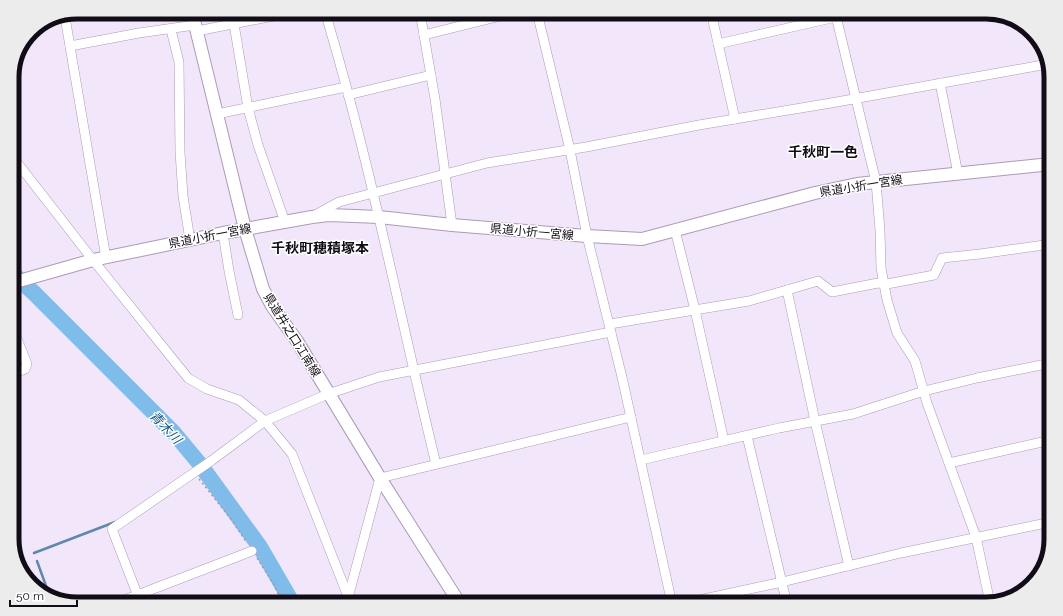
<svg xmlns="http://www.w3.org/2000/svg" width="1063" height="616" viewBox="0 0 1063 616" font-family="Raleway,'Noto Sans JP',sans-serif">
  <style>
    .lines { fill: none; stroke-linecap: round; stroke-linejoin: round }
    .stream { stroke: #5f87aa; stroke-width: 2.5 }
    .river { stroke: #80bcea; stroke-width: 16 }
    .minor-casing { stroke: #ac9ab8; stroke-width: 10 }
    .major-casing { stroke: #ac9ab8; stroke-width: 14 }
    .path { stroke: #a299a9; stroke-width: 1.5; stroke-dasharray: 2 3; stroke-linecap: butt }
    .minor { stroke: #fff; stroke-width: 9 }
    .major { stroke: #fff; stroke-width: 12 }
    .labels { text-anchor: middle; stroke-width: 3; stroke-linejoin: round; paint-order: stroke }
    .street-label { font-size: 12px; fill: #120c16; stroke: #fff }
    .water-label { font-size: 13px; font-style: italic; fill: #135783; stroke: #fff }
    .quarter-label { font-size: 14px; font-weight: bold; fill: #120c16; stroke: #fff }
    .rim { fill: none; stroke: #120c16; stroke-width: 5 }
  </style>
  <rect width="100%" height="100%" fill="#f2e7fa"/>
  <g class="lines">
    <g class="stream">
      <polyline points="34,553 115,522"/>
      <polyline points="37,561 50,597"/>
    </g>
    <polyline class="river" points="12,273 34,293 174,433 199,463 260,547 293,604"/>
    <defs>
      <g id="minor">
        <polyline points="234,12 234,24 248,108 258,145 285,222"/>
        <path d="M325,12C370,161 399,313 436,464"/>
        <polyline points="420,12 435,99 452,225"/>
        <polyline points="537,12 570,150 587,236 622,377 672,604"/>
        <polyline points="711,12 735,119"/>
        <polyline points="835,12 876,182 880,230 881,268 887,300 897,333 915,361 927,403 976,537 990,603"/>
        <polyline points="65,17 106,258"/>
        <polyline points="171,30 179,62 180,152 183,196 190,240"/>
        <polyline points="197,31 294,12"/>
        <polyline points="424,35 516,12"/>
        <polyline points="718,44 836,17"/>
        <polyline points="70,46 139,33 195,25"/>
        <polyline points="940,83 958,174"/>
        <polyline points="348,95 431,75"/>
        <polyline points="217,114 346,87"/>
        <polyline points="12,156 93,260 188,378 207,389 239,400 265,421 292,454 351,604"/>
        <polyline points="317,214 339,202 487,163 586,147 699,125 831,103 1048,64"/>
        <polyline points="675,230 695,310 724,441"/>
        <polyline points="223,233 229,271 238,315"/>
        <polyline points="787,290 815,421 849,566"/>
        <polyline points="610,324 749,301 818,281 832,292 878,283 887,284 934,275 942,258 980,254 1051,244"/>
        <polyline points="12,326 27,364 25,369 12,374"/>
        <polyline points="747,436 787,604"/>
        <polyline points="641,460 779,428 853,414 924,391 977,378 1051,363"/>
        <polyline points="949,463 1051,440"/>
        <polyline points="348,598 380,478 631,417"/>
        <polyline points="114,604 252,551"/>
        <polyline points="141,604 112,529 211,461 265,421 328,394 379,377 611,332"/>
        <polyline points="681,604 782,582 901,553 1051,522"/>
      </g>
      <g id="major">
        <polyline points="192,12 245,229 263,289 272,306 297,341 380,478 460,604"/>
        <polyline points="12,283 93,260 223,233 312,217 329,215 379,217 452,225 587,236 642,239 815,193 857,184 1051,164"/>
      </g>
    </defs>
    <use href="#minor" class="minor-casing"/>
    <use href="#major" class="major-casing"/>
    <g class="path">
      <polyline points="199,479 231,519 247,543"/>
      <polyline points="257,558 273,583 283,604"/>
    </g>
    <use href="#minor" class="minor"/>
    <use href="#major" class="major"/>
  </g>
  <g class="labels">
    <g class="street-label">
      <text transform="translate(861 186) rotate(-9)" y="4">県道小折一宮線</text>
      <text transform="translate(532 232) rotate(5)" y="4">県道小折一宮線</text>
      <text transform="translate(210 236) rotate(-11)" y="4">県道小折一宮線</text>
      <text transform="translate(292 335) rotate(58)" y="4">県道井之口江南線</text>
    </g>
    <g class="water-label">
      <text transform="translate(166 427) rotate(47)" y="5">青木川</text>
    </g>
    <g class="quarter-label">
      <text x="823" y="157">千秋町一色</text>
      <text x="320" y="253">千秋町穂積塚本</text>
    </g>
  </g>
  <path d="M0 0H1063V616H0ZM77 19H986A58 58 0 0 1 1044 77V539A58 58 0 0 1 986 597H77A58 58 0 0 1 19 539V77A58 58 0 0 1 77 19Z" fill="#ececec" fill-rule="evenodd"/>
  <path class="rim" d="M77 19H986A58 58 0 0 1 1044 77V539A58 58 0 0 1 986 597H77A58 58 0 0 1 19 539V77A58 58 0 0 1 77 19Z"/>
  <path d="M10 600v6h67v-6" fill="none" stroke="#120c16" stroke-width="2"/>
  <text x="16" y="600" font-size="12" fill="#120c16" stroke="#ffffff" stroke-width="3" paint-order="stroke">50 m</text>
</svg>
